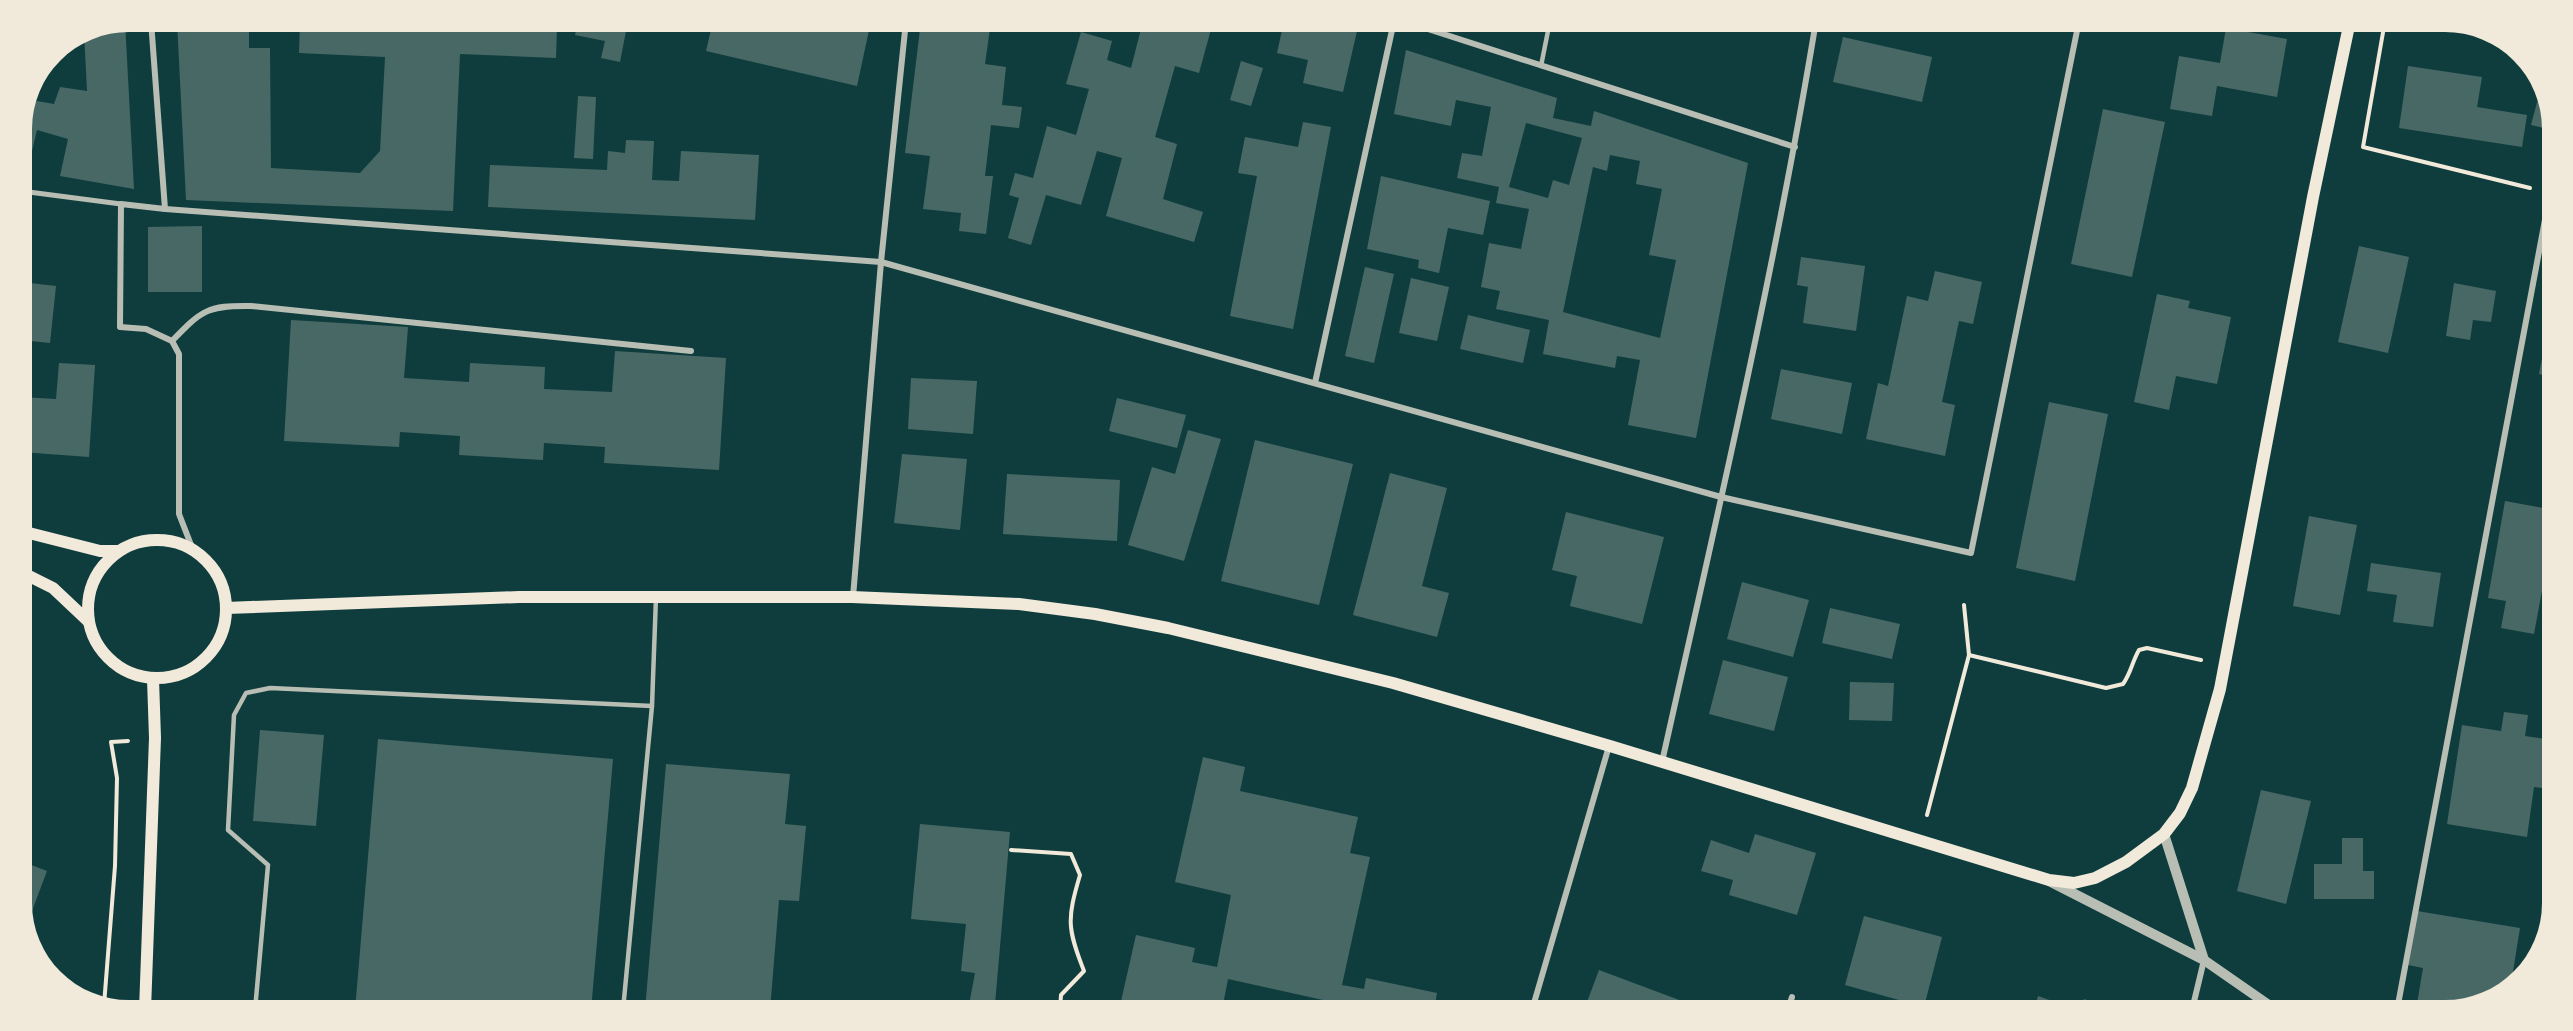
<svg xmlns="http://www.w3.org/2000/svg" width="2573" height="1031" viewBox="0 0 2573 1031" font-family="Ubuntu,sans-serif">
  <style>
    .building { fill: #486865; fill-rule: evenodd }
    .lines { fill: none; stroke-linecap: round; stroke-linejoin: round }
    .path { stroke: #f1e9da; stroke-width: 4 }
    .service { stroke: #b8beb3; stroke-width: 4.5 }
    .pedestrian { stroke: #b8beb3; stroke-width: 5 }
    .minor { stroke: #b8beb3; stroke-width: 6 }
    .tertiary { stroke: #b8beb3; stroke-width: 10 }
    .secondary { stroke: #f1e9da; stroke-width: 12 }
  </style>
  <rect width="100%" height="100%" fill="#0f3d3e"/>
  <g class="building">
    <polygon points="177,21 249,21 249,48 270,48 271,168 360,173 380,151 385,57 299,53 300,21 486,21 486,24 557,27 556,58 460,54 453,211 186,200"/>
    <polygon points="578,21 628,21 620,62 601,58 605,41 575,35"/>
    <polygon points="713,21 871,21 857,86 706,51"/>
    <polygon points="921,21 991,21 985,64 1006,67 1002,105 1022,107 1019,128 991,125 985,176 993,176 986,234 959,231 961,213 923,209 930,156 905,153"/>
    <polygon points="1143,21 1240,21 1238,29 1213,22 1199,73 1175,66 1155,137 1177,144 1163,199 1203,212 1194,242 1106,216 1122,158 1097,151 1081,205 1046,195 1031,245 1008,238 1019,198 1009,195 1015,173 1033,178 1047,126 1076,135 1089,89 1066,84 1081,32 1112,41 1107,60 1131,68"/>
    <polygon points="1284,21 1311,21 1357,31 1343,92 1303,83 1308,60 1277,53"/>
    <polygon points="1459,21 1479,21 1478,28"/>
    <polygon points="125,22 134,189 60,176 68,139 37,130 27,172 21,172 21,122 31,100 54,104 60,87 87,91 84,32"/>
    <polygon points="2226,28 2287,39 2277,97 2217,86 2212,116 2170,109 2179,56 2220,63"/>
    <polygon points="1843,37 1932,57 1922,102 1833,82"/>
    <path d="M1406,50L1557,98L1553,118L1591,126L1594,111L1748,163L1696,438L1628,425L1640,360L1617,356L1615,368L1543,354L1549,320L1496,309L1500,291L1481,287L1489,243L1521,249L1529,209L1496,203L1499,187L1457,178L1462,153L1482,156L1491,107L1456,100L1451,126L1394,114ZM1526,123L1582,138L1569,185L1553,180L1548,198L1509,187ZM1610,155L1640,161L1636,184L1662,189L1649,255L1676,260L1660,338L1563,312L1593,167L1607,171Z"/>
    <polygon points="1241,61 1263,68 1251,106 1230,100"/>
    <polygon points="2408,66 2482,77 2477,107 2527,115 2522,147 2399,128"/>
    <polygon points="2540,91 2552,122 2552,130 2531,125"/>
    <polygon points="578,96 596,97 593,159 574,158"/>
    <polygon points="2103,109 2165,122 2132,277 2071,264"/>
    <polygon points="1303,122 1331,127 1293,329 1230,316 1257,176 1238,173 1245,137 1298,147"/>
    <polygon points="626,140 654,141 652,180 679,181 681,151 759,155 755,220 488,207 490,165 607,170 608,151 625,153"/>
    <polygon points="1381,176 1490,201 1483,235 1448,228 1439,273 1418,268 1419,260 1367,249"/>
    <polygon points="202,226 202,292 148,292 148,227"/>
    <polygon points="2359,246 2409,257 2388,353 2338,342"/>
    <polygon points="1801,257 1865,266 1856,331 1803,323 1808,287 1797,285"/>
    <polygon points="1365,267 1394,274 1374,363 1345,356"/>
    <polygon points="1935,271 1982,282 1973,324 1959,321 1942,402 1955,405 1945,456 1866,439 1878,383 1888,386 1907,296 1928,301"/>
    <polygon points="1411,278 1449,287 1437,341 1399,333"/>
    <polygon points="21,282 56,286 50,343 21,340"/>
    <polygon points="2454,283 2496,291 2491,322 2473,320 2470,340 2446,336"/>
    <polygon points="2157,294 2190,301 2188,308 2231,317 2217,384 2176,376 2169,410 2134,402"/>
    <polygon points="2551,311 2552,311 2552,377 2539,374"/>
    <polygon points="1468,315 1530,330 1523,363 1460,349"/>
    <polygon points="291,320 408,327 404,378 469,382 470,363 545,367 544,389 612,392 615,351 726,358 719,470 604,463 605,447 544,443 543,460 459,455 460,436 400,432 399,447 284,441"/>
    <polygon points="59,363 95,365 89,457 21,452 21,397 56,399"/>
    <polygon points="1781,369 1852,383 1842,434 1771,419"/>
    <polygon points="911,378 977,381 973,434 908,429"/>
    <polygon points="1117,398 1186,415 1177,448 1109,431"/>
    <polygon points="2049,402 2108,414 2075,581 2016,568"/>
    <polygon points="1188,430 1221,439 1184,561 1128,545 1152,467 1175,474"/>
    <polygon points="1255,440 1353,464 1319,605 1221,581"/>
    <polygon points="902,454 967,459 960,530 894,523"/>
    <polygon points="1390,473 1447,488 1422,586 1449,593 1437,637 1353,615"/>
    <polygon points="1007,474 1120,480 1117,541 1003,534"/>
    <polygon points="2547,490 2552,491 2552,559 2548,558 2534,634 2501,628 2506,601 2488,598 2505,501 2544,508"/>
    <polygon points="1566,512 1664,537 1642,624 1570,606 1577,576 1552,570"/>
    <polygon points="2309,516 2357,525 2340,615 2293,606"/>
    <polygon points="2371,563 2441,573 2433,627 2393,622 2397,595 2367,591"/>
    <polygon points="1742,582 1809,600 1793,657 1727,639"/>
    <polygon points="1830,608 1900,624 1892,659 1822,643"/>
    <polygon points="1723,660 1788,677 1774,731 1709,714"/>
    <polygon points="1850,682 1894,683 1892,721 1849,720"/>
    <polygon points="2504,712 2528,715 2525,736 2552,740 2552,789 2534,787 2527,837 2447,824 2462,725 2501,731"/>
    <polygon points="260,730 324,735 316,826 253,821"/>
    <polygon points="378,739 613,759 591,1010 355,1010"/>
    <polygon points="1203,757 1245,767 1240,791 1358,817 1350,853 1370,857 1342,985 1364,989 1366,978 1437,993 1434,1010 1321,1010 1323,1000 1228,979 1222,1010 1119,1010 1136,935 1195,948 1192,962 1217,967 1231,895 1175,882"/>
    <polygon points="666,764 790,774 785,824 806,826 799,901 779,900 770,1010 645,1010"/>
    <polygon points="2261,790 2311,801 2286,904 2237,891"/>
    <polygon points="920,824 1010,832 995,1004 1053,1005 1052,1010 859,1010 859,1003 969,1005 975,973 961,971 966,924 911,919"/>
    <polygon points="1755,834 1816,853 1797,915 1729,895 1733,880 1701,871 1711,840 1749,853"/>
    <polygon points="2342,838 2363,838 2363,871 2374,871 2374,899 2314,899 2314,864 2342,864"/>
    <polygon points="21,861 47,871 27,924 21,910"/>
    <polygon points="2417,911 2520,928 2511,984 2505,992 2445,1010 2416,1010 2423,968 2408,965"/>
    <polygon points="1864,916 1942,937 1924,1007 1845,985"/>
    <polygon points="1599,970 1706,1010 1584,1010"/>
    <polygon points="2038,996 2078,1010 2034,1010"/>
    <polygon points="2084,999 2116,1010 2081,1010"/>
  </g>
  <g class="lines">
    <g class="path">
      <polyline points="2385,21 2363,147 2530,188"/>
      <path d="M1969,655L2106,688L2123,684C2131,673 2132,662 2139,650L2147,648L2201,660"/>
      <polyline points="1927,815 1969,655 1964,605"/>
      <path d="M1011,850L1071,854L1080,875C1067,919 1067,928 1084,971L1061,995L1060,1010"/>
      <polyline points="104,1005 115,866 117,778 111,742 128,741"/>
    </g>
    <g class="service">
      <polyline points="1541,66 1550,21"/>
      <polyline points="255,1010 268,865 228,830 234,715 246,693 270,688 652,706"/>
      <polyline points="623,1010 652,706 656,597"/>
    </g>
    <polyline class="pedestrian" points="21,191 121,204"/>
    <g class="minor">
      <polyline points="151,21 165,209"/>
      <polyline points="1403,21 1795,147"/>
      <path d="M172,341C201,311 207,305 251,306L691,351"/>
      <polyline points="1315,383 1394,21"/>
      <polyline points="193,550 179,514 179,354 172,341 146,329 120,327 121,204 165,209 881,262 1721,497 1971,553 2079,21"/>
      <polyline points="853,597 881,262 906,21"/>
      <path d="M1662,762C1717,516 1775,270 1816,21"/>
      <polyline points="1532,1010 1609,746"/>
      <polyline points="1788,1010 1792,997"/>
      <polyline points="2192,1010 2204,960"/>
      <polyline points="2397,1010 2550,193"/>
    </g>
    <g class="tertiary">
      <polyline points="2164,834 2204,960"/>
      <polyline points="2051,882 2204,960 2276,1010"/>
    </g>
    <g class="secondary">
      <polyline points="21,531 100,551 119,551"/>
      <circle cx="157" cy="609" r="69"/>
      <polyline points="21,572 53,588 88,621"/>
      <polyline points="226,608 519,597 852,597 1019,604 1095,614 1168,628 1393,683 1610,746 2049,880 2074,883 2095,878 2126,862 2164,834 2180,813 2192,788 2220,689 2313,197 2350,21"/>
      <polyline points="145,1010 155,738 153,679"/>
    </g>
  </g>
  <path d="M0 0H2573V1031H0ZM129 32H2445A97 97 0 0 1 2542 129V903A97 97 0 0 1 2445 1000H129A97 97 0 0 1 32 903V129A97 97 0 0 1 129 32Z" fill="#f1e9da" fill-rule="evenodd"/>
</svg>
